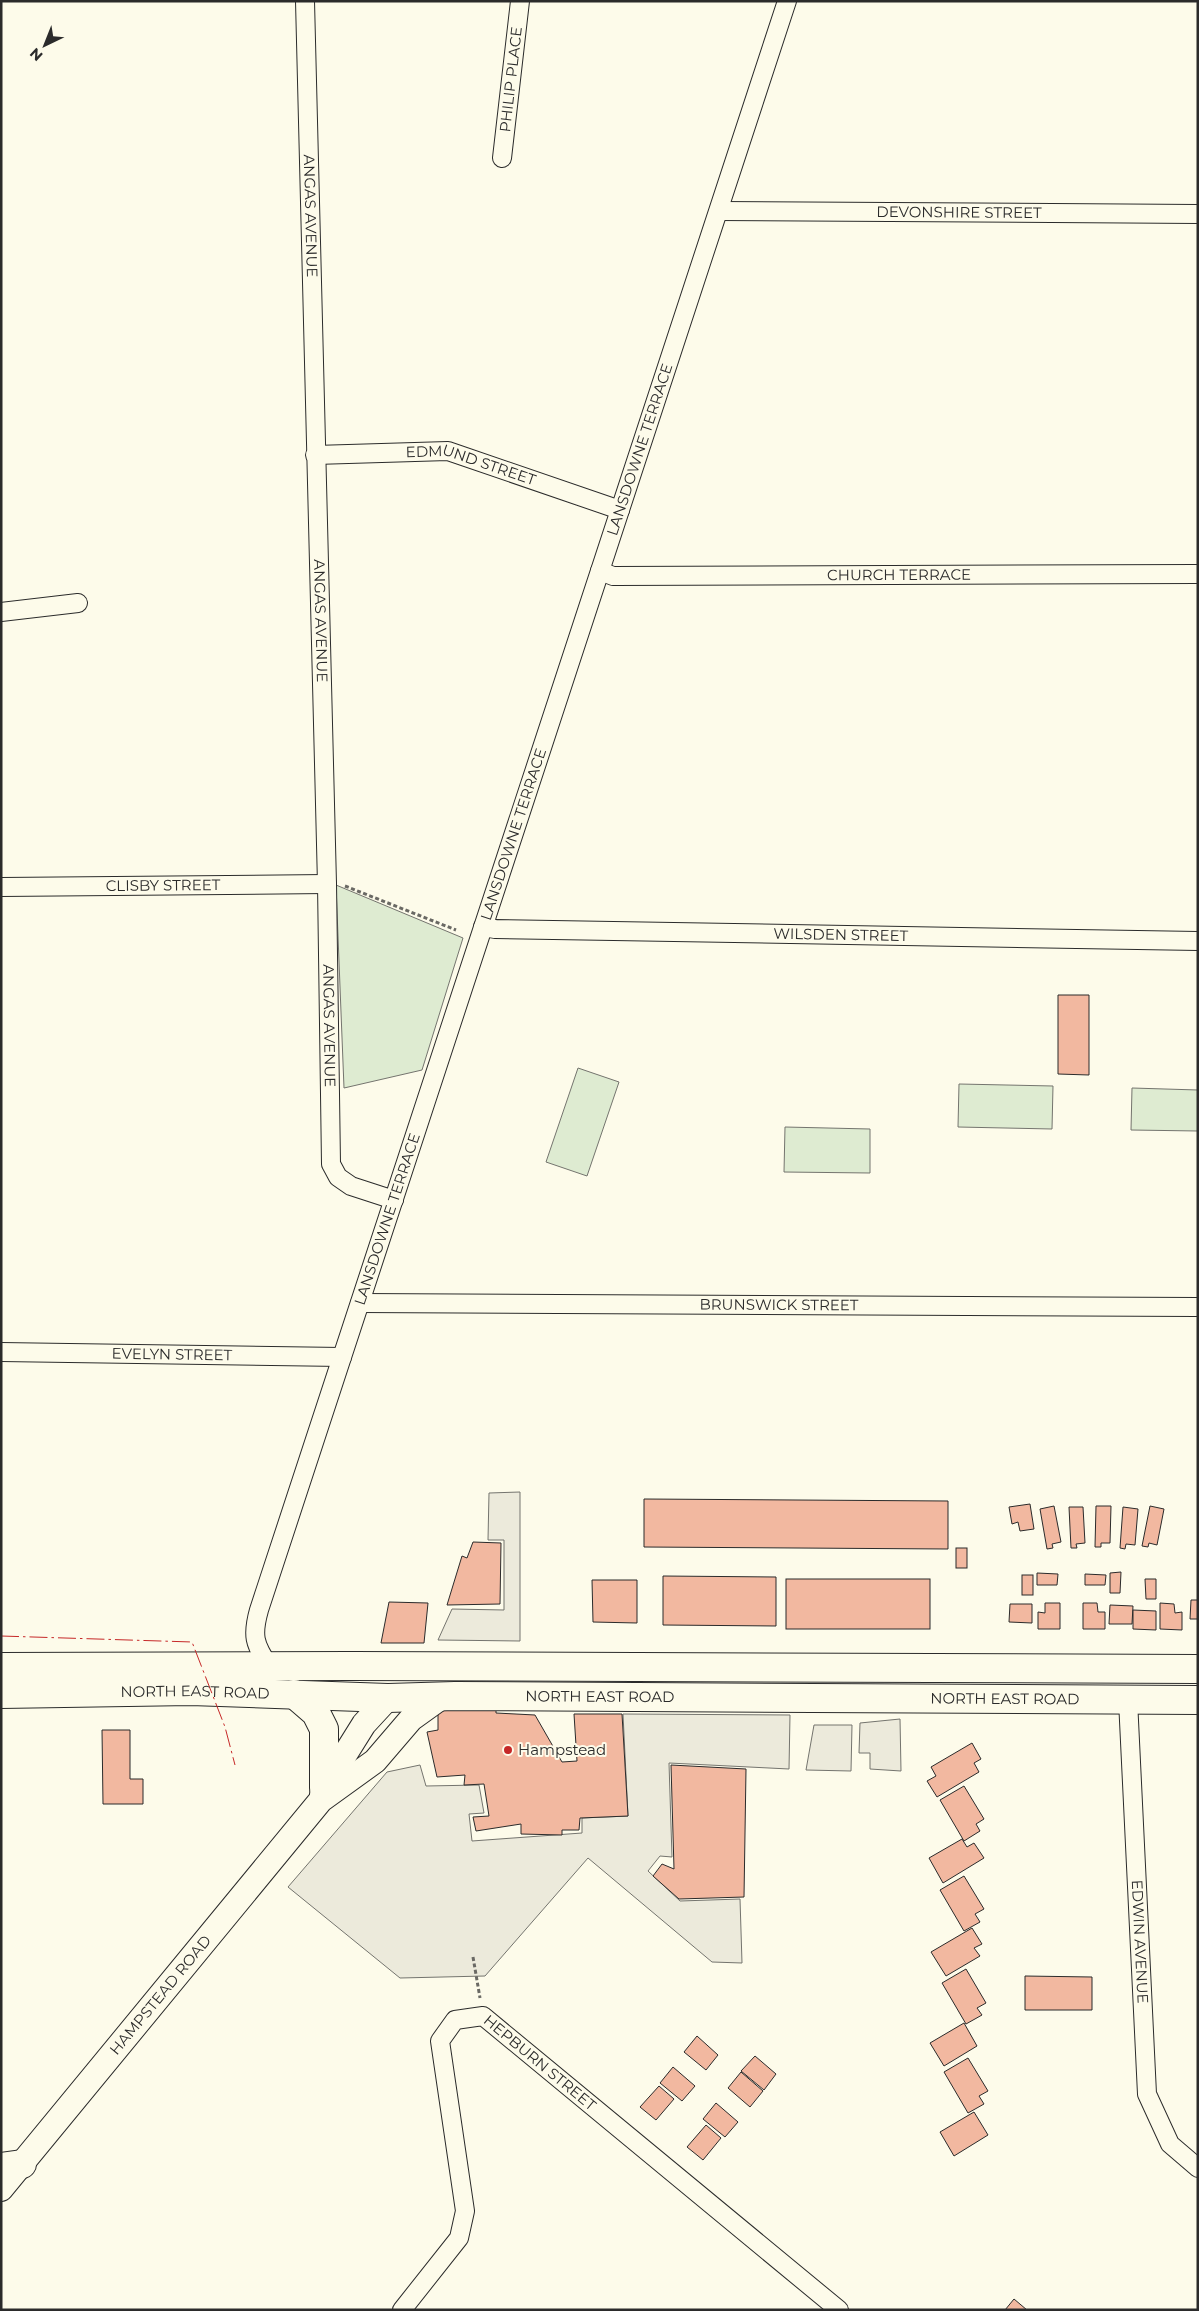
<svg xmlns="http://www.w3.org/2000/svg" width="1199" height="2311" viewBox="0 0 1199 2311" font-family="Montserrat,sans-serif">
  <style>
    .green { fill: #deebd1; stroke: #74746e }
    .parking { fill: #eceadb; stroke: #74746e }
    .building { fill: #f2b8a0; stroke: #2b2b2b }
    .lines { fill: none; stroke-linecap: round; stroke-linejoin: round }
    .street-casing { stroke: #2b2b2b; stroke-width: 20 }
    .secondary-casing { stroke: #2b2b2b; stroke-width: 26 }
    .highway-casing { stroke: #2b2b2b; stroke-width: 30 }
    .path { stroke: #6a6964; stroke-width: 3; stroke-dasharray: 4 2.5; stroke-linecap: butt }
    .street { stroke: #fdfbea; stroke-width: 18 }
    .secondary { stroke: #fdfbea; stroke-width: 24 }
    .highway { stroke: #fdfbea; stroke-width: 28 }
    .power { stroke: #c62828; stroke-width: 1; stroke-dasharray: 18 4 2.5 4; stroke-linecap: butt }
    .poi-dot { fill: #c62828; stroke: #fdfbea; stroke-width: 2 }
    .labels { text-anchor: middle; stroke-width: 4; stroke-linejoin: round; paint-order: stroke }
    .street-label { font-size: 15px; fill: #2b2b2b; stroke: #fdfbea }
    .poi-label { font-size: 15px; fill: #2b2b2b; stroke: #fdfbea; text-anchor: start }
  </style>
  <rect width="100%" height="100%" fill="#fdfbea"/>
  <g class="green">
    <polygon points="336,885 463,938 422,1070 344,1088"/>
    <polygon points="578,1068 619,1082 587,1176 546,1162"/>
    <polygon points="959,1084 1053,1086 1052,1129 958,1127"/>
    <polygon points="1132,1088 1198,1090 1198,1131 1131,1130"/>
    <polygon points="785,1127 870,1129 870,1173 784,1172"/>
  </g>
  <g class="parking">
    <polygon points="520,1492 520,1641 438,1640 452,1609 504,1610 504,1540 488,1540 489,1493"/>
    <polygon points="623,1714 790,1715 789,1769 669,1763 672,1857 660,1856 648,1871 680,1901 740,1899 742,1963 712,1962 588,1858 485,1976 400,1978 288,1887 387,1772 420,1765 426,1786 479,1785 484,1813 469,1814 472,1841 582,1833 582,1818 628,1816"/>
    <polygon points="900,1719 901,1771 870,1769 870,1753 859,1753 860,1723"/>
    <polygon points="814,1725 852,1725 851,1771 806,1770"/>
  </g>
  <g class="building">
    <polygon points="1058,995 1089,995 1089,1075 1058,1074"/>
    <polygon points="644,1499 948,1501 948,1549 644,1547"/>
    <polygon points="1030,1504 1034,1529 1020,1531 1018,1522 1012,1524 1009,1507"/>
    <polygon points="1054,1506 1061,1542 1052,1544 1053,1548 1047,1549 1040,1509"/>
    <polygon points="1096,1506 1111,1506 1110,1543 1101,1543 1101,1547 1095,1547"/>
    <polygon points="1150,1506 1164,1509 1157,1545 1149,1543 1148,1547 1142,1546"/>
    <polygon points="1069,1507 1083,1507 1085,1543 1076,1544 1077,1548 1071,1548"/>
    <polygon points="1123,1507 1138,1509 1135,1545 1126,1544 1125,1549 1120,1548"/>
    <polygon points="473,1542 501,1543 500,1604 447,1605 462,1556 467,1558"/>
    <rect x="956" y="1548" width="11" height="20"/>
    <polygon points="1121,1572 1120,1593 1110,1593 1110,1573"/>
    <polygon points="1037,1573 1058,1574 1057,1585 1037,1585"/>
    <polygon points="1085,1574 1106,1575 1105,1585 1085,1585"/>
    <rect x="1022" y="1575" width="11" height="20"/>
    <polygon points="663,1576 776,1577 776,1626 663,1625"/>
    <rect x="786" y="1579" width="144" height="50"/>
    <polygon points="1145,1579 1156,1579 1156,1599 1146,1599"/>
    <polygon points="592,1580 637,1580 637,1623 593,1622"/>
    <polygon points="1191,1600 1198,1600 1198,1619 1190,1619"/>
    <polygon points="389,1602 428,1603 424,1643 381,1643"/>
    <polygon points="1045,1603 1060,1603 1060,1629 1038,1629 1038,1612 1045,1613"/>
    <polygon points="1083,1603 1097,1603 1098,1612 1105,1612 1105,1629 1083,1629"/>
    <polygon points="1160,1603 1174,1604 1175,1613 1182,1612 1182,1630 1160,1629"/>
    <polygon points="1010,1604 1032,1604 1032,1623 1009,1622"/>
    <polygon points="1110,1605 1133,1606 1132,1624 1109,1624"/>
    <polygon points="1133,1610 1156,1611 1156,1630 1133,1629"/>
    <polygon points="438,1708 496,1709 496,1713 535,1715 562,1762 577,1761 574,1714 622,1714 628,1816 580,1818 579,1830 562,1830 562,1835 521,1834 521,1824 476,1831 473,1817 489,1816 484,1784 464,1785 465,1775 437,1777 427,1732 438,1730"/>
    <polygon points="102,1730 130,1730 130,1779 143,1779 143,1804 103,1804"/>
    <polygon points="972,1743 981,1759 974,1763 979,1772 937,1797 927,1781 936,1776 931,1767"/>
    <polygon points="671,1765 746,1769 744,1897 679,1899 653,1876 662,1864 674,1869"/>
    <polygon points="964,1786 984,1819 976,1824 980,1831 964,1841 940,1800"/>
    <polygon points="962,1839 967,1847 974,1843 984,1858 943,1883 929,1858"/>
    <polygon points="964,1876 984,1909 975,1914 980,1922 964,1931 940,1890"/>
    <polygon points="972,1928 982,1944 974,1948 980,1956 946,1976 931,1952"/>
    <polygon points="966,1969 986,2003 977,2008 982,2015 966,2024 942,1983"/>
    <polygon points="1025,1976 1092,1977 1092,2010 1025,2010"/>
    <polygon points="964,2023 977,2046 944,2066 930,2043"/>
    <polygon points="697,2036 718,2055 706,2070 684,2052"/>
    <polygon points="755,2056 776,2074 764,2090 741,2071"/>
    <polygon points="968,2058 988,2091 979,2096 984,2104 968,2113 944,2072"/>
    <polygon points="673,2067 695,2086 682,2101 660,2083"/>
    <polygon points="741,2072 763,2091 750,2107 728,2088"/>
    <polygon points="659,2086 674,2099 656,2120 640,2107"/>
    <polygon points="716,2103 738,2122 725,2137 703,2119"/>
    <polygon points="974,2112 988,2135 954,2156 940,2132"/>
    <polygon points="706,2125 721,2138 703,2160 687,2147"/>
    <polygon points="1014,2299 1027,2310 1005,2310"/>
  </g>
  <g class="lines">
    <defs>
      <g id="street">
        <path id="s1" d="M305,1L327,884L331,1164L338,1177L351,1186L394,1200"/>
        <path id="s2" d="M502,158L520,1"/>
        <path id="s3" d="M719,211L1198,214"/>
        <path id="s4" d="M315,455L448,451L620,510"/>
        <path id="s5" d="M600,571L613,576L1198,574"/>
        <polyline points="1,612 78,603"/>
        <path id="s6" d="M1,887L327,884"/>
        <path id="s7" d="M483,927L495,929L1198,941"/>
        <path id="s8" d="M360,1303L1198,1307"/>
        <path id="s9" d="M1,1352L342,1357"/>
        <path id="s10" d="M269,1666C254,1644 252,1635 259,1610L787,1"/>
        <path id="s11" d="M1128,1700L1147,2094L1170,2144L1198,2168"/>
        <path id="s12" d="M402,2310L459,2238L465,2211L440,2041L455,2020L483,2016L839,2310"/>
      </g>
      <g id="secondary">
        <polyline points="322,1795 324,1788 364,1724 388,1698"/>
        <path id="s13" d="M1,2189L321,1800L375,1761L411,1719L443,1696"/>
      </g>
      <g id="highway">
        <polyline points="1,1667 352,1666 1198,1669"/>
        <path id="s14" d="M1,1694L191,1691L388,1698L455,1696L1198,1700"/>
        <polyline points="294,1694 316,1713 324,1729 324,1788"/>
        <polyline points="1,2167 22,2164"/>
      </g>
    </defs>
    <use href="#street" class="street-casing"/>
    <use href="#secondary" class="secondary-casing"/>
    <use href="#highway" class="highway-casing"/>
    <g class="path">
      <polyline points="345,886 456,930"/>
      <polyline points="473,1957 480,1998"/>
    </g>
    <use href="#street" class="street"/>
    <use href="#secondary" class="secondary"/>
    <use href="#highway" class="highway"/>
    <polyline class="power" points="1,1636 192,1642 225,1727 235,1765"/>
  </g>
  <circle class="poi-dot" cx="508" cy="1750" r="5"/>
  <g class="labels">
    <g class="street-label">
      <text dy="5" stroke="none"><textPath href="#s2" startOffset="79">PHILIP PLACE</textPath></text>
      <text dy="5" stroke="none"><textPath href="#s3" startOffset="240">DEVONSHIRE STREET</textPath></text>
      <text dy="5" stroke="none"><textPath href="#s1" startOffset="215">ANGAS AVENUE</textPath></text>
      <text dy="5" stroke="none"><textPath href="#s10" startOffset="1281">LANSDOWNE TERRACE</textPath></text>
      <text dy="5" stroke="none"><textPath href="#s4" startOffset="158">EDMUND STREET</textPath></text>
      <text dy="5" stroke="none"><textPath href="#s5" startOffset="300">CHURCH TERRACE</textPath></text>
      <text dy="5" stroke="none"><textPath href="#s1" startOffset="620">ANGAS AVENUE</textPath></text>
      <text dy="5" stroke="none"><textPath href="#s10" startOffset="876">LANSDOWNE TERRACE</textPath></text>
      <text dy="5" stroke="none"><textPath href="#s6" startOffset="162">CLISBY STREET</textPath></text>
      <text dy="5" stroke="none"><textPath href="#s7" startOffset="358">WILSDEN STREET</textPath></text>
      <text dy="5" stroke="none"><textPath href="#s1" startOffset="1025">ANGAS AVENUE</textPath></text>
      <text dy="5" stroke="none"><textPath href="#s10" startOffset="471">LANSDOWNE TERRACE</textPath></text>
      <text dy="5" stroke="none"><textPath href="#s8" startOffset="419">BRUNSWICK STREET</textPath></text>
      <text dy="5" stroke="none"><textPath href="#s9" startOffset="171">EVELYN STREET</textPath></text>
      <text dy="5" stroke="none"><textPath href="#s14" startOffset="194">NORTH EAST ROAD</textPath></text>
      <text dy="5" stroke="none"><textPath href="#s14" startOffset="599">NORTH EAST ROAD</textPath></text>
      <text dy="5" stroke="none"><textPath href="#s14" startOffset="1004">NORTH EAST ROAD</textPath></text>
      <text dy="5" stroke="none"><textPath href="#s11" startOffset="242">EDWIN AVENUE</textPath></text>
      <text dy="5" stroke="none"><textPath href="#s13" startOffset="251">HAMPSTEAD ROAD</textPath></text>
      <text dy="5" stroke="none"><textPath href="#s12" startOffset="419">HEPBURN STREET</textPath></text>
    </g>
    <g class="poi-label">
      <text x="518" y="1755">Hampstead</text>
    </g>
  </g>
  <rect width="1199" height="2311" fill="none" stroke="#2b2b2b" stroke-width="5"/>
  <g transform="translate(45 45) rotate(223)" stroke="#fdfbea" stroke-width="4" paint-order="stroke">
  <path d="M0-4L9 19L0 12L-9 19Z" fill="#2b2b2b"/>
  <text y="-8" font-size="14" font-weight="bold" text-anchor="middle" fill="#2b2b2b">N</text>
  </g>
</svg>
